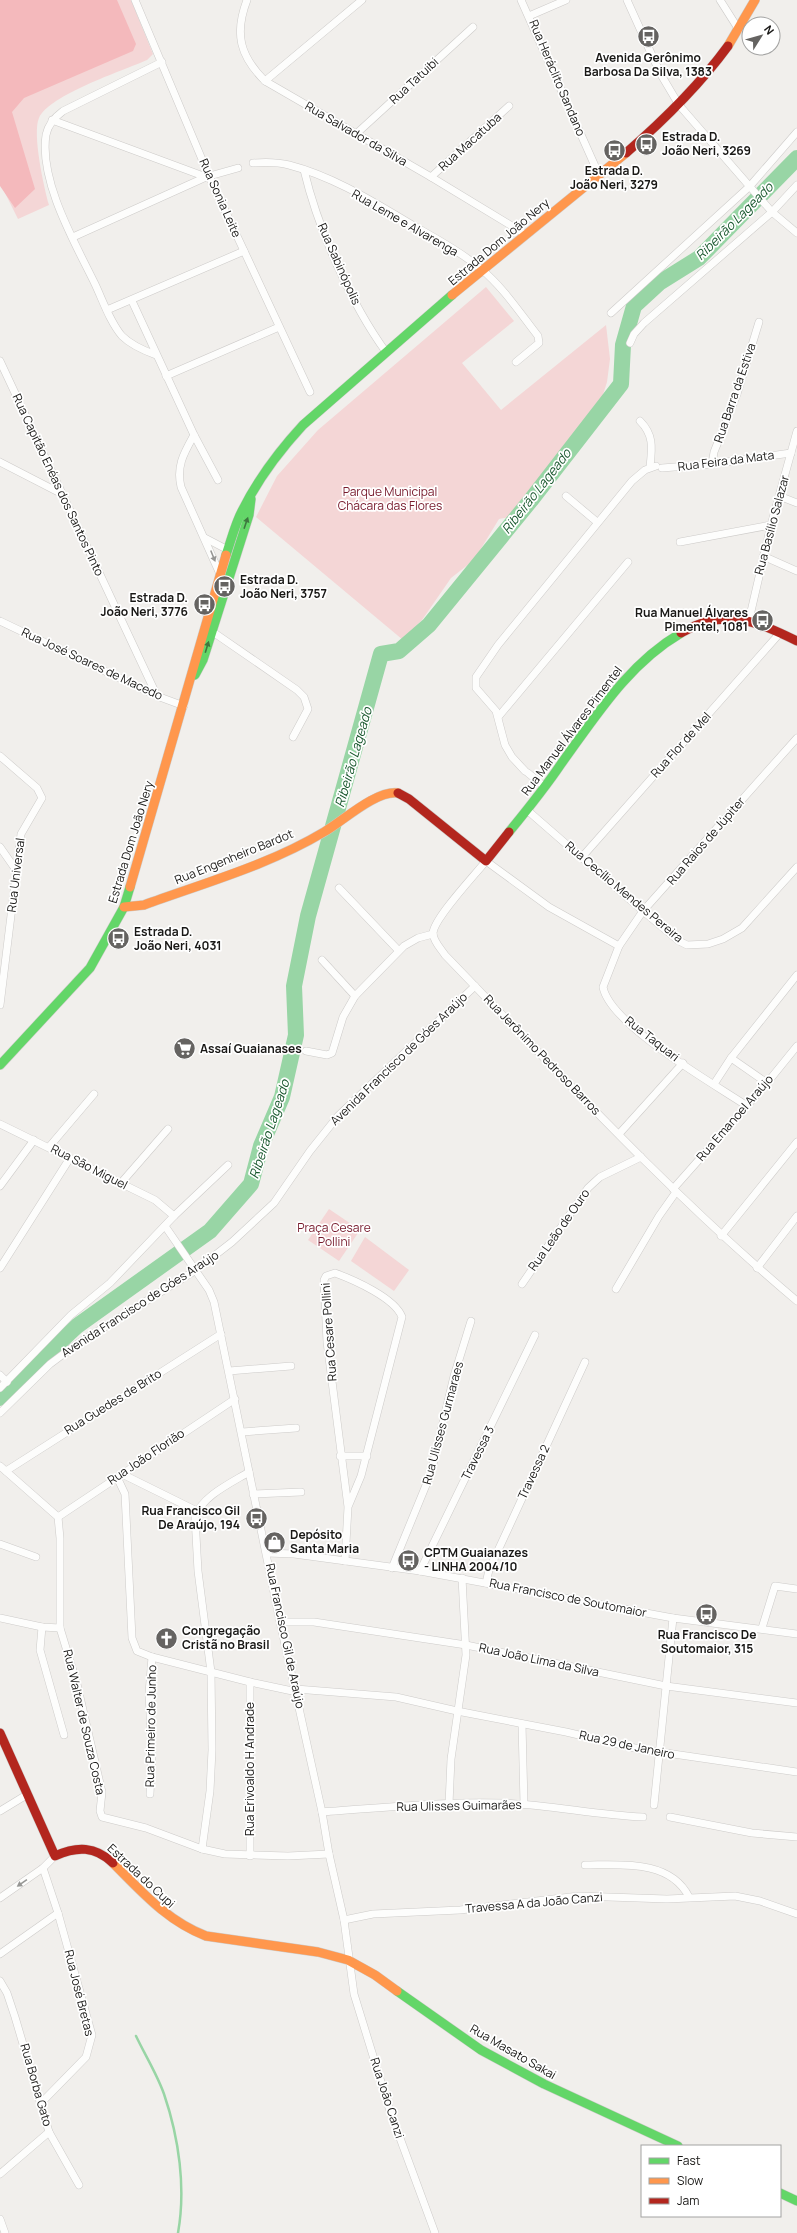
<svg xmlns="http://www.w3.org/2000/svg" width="797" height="2233" viewBox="0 0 797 2233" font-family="Manrope,sans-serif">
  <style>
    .green { fill: #f4d6d6 }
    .forest { fill: #f4b9bc }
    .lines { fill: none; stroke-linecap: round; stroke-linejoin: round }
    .stream { stroke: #98d5a5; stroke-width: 2.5 }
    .river { stroke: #98d5a5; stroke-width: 16 }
    .street-casing { stroke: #cdcbc9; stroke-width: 8 }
    .fast-casing { stroke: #cdcbc9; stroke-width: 10 }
    .slow-casing { stroke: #cdcbc9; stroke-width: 10 }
    .jam-casing { stroke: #cdcbc9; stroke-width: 10 }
    .street { stroke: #fdfdfc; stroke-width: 7 }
    .fast { stroke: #63d668; stroke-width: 9 }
    .slow { stroke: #ff974d; stroke-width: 9 }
    .jam { stroke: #b3261e; stroke-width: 9 }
    .oneway { fill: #3e773f }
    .oneway2 { fill: #969694 }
    .labels { text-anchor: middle; stroke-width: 3.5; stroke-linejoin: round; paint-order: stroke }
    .poi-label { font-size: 12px; font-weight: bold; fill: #191816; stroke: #fff; text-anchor: start }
    .street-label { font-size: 12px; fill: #191816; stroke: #fff }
    .park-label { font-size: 12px; fill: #771a2c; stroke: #fff }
    .water-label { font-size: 13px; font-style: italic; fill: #16562b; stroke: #fff }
  </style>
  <rect width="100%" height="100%" fill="#f1efec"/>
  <g class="green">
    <path d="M0,0H131L153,54L147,60C122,71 49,95 39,118C32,133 44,188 49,205L18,219L0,183Z"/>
    <polygon points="486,287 514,321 462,363 501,410 606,325 610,359 607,382 601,401 588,420 558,454 538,481 532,498 520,507 516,516 499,519 474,560 451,578 422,620 403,640 256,517 277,476 318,430"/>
    <polygon points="329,1209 360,1230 339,1261 308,1240"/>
    <polygon points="365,1237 409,1270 394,1291 351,1261"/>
  </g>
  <polygon class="forest" points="0,0 117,0 136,44 133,51 24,98 12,112 35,189 15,208 0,186"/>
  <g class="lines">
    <path class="stream" d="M136,2036C145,2055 157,2074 164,2094C179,2138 186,2188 178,2233"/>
    <polyline class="river" points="0,1398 77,1326 210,1231 251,1184 261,1146 282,1097 296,1035 294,986 308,916 381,654 399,651 429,625 531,500 621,384 623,345 634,306 659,283 699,258 797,158"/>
    <defs>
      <g id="street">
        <polyline points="135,0 209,176 310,392"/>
        <path d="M247,0C234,34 240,56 265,81L431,177L525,234"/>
        <polyline points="521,0 599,175"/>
        <polyline points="627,0 660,73 679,105 772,212 797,233"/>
        <polyline points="720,0 739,30"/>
        <polyline points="529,16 566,0"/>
        <polyline points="265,81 362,0"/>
        <polyline points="52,120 206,177"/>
        <polyline points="356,134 473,27"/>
        <path d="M253,163C266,162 277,162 289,165C332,176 372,201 409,223C433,237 460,251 481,269C503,287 520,313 538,336L539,343L516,362"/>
        <path d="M304,170C318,229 351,304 386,352"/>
        <polyline points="431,177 509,106"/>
        <polyline points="73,237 206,177 238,168"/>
        <polyline points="132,301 194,435 218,480"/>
        <polyline points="107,310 244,251"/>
        <polyline points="611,313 750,186 797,132"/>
        <polyline points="630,343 634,334 644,323 772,212 797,185"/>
        <path d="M156,355C145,351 131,345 122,336C110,322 103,301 95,284C75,243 39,181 46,135C48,124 55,117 63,111L162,62"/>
        <polyline points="0,361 157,696"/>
        <polyline points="166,376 279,327"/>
        <path d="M640,421C654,435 652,448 650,467"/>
        <path d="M194,435C184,453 176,466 181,487L220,574"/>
        <polyline points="0,462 62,494"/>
        <polyline points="712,464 714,452 737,394 759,322"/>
        <polyline points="662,468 712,464 791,453"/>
        <polyline points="566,496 597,522"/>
        <polyline points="779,496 797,503"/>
        <polyline points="205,538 228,550"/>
        <polyline points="680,542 771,525"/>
        <polyline points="763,556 797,571"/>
        <polyline points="749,620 771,525 797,431"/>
        <polyline points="0,621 157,696 184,706"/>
        <polyline points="210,630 297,690 304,697 308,709 293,737"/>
        <polyline points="499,716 628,562"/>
        <polyline points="0,756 37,788 42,798 21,834 0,1005"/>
        <polyline points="525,771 512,757 505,745 496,711 476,688 476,677 498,645 632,481 645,470 656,466"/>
        <polyline points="528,773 545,787"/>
        <polyline points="527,810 643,911 679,941 687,945 708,944 723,939 742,928 797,867"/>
        <polyline points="0,847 16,870"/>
        <polyline points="582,857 780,633"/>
        <polyline points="339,888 398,950"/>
        <path d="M619,946L549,907L486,861C475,875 434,918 433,933C433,941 441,949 445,955C559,1073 671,1195 797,1301"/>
        <polyline points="322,960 355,996"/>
        <polyline points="306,1051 327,1055 332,1053 343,1017 355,996 404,946 418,938 433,934"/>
        <polyline points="767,1083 731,1058 797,975"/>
        <polyline points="714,1084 731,1058"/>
        <path d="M747,1106C714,1084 610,1025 603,987L619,946L643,911L797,738"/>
        <polyline points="0,1124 155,1200 174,1216"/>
        <polyline points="619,1134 683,1063"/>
        <polyline points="49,1147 94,1094"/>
        <polyline points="121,1183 168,1129"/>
        <polyline points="0,1186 34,1140"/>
        <polyline points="673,1189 767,1083 797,1046"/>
        <polyline points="165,1226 209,1290 214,1302 280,1622 322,1812 329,1854 344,1920 354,1994 390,2111 435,2233"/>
        <polyline points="721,1236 797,1142"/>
        <polyline points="0,1268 70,1158"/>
        <polyline points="757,1268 797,1216"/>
        <polyline points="522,1284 588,1188 600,1177 641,1157"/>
        <polyline points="616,1289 659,1216 676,1192"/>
        <polyline points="229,1371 291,1366"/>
        <polyline points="0,1375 7,1382"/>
        <polyline points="0,1388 71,1315 110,1283 174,1216 228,1165"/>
        <polyline points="0,1413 50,1364 74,1346 196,1270 232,1242 274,1203 310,1151 338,1116 475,986"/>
        <polyline points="242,1432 296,1428"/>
        <polyline points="340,1456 367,1456"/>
        <polyline points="0,1466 58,1517 60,1538 60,1628 77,1684 102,1792 100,1811 102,1817 146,1828 202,1849 225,1854 288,1856 329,1854"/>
        <polyline points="6,1471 221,1334"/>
        <polyline points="122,1474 197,1511"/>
        <polyline points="117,1477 125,1494 132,1638 137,1651 152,1657 250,1682 297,1692"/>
        <polyline points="253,1494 301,1492"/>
        <polyline points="58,1517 235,1399"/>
        <polyline points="0,1544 36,1557"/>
        <polyline points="267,1553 294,1554 420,1571 673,1618 797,1634"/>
        <path d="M345,1561L348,1507L327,1342L324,1280L326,1276L335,1273C354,1280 395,1298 402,1317L361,1476L348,1507"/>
        <polyline points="392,1568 431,1473 454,1376 471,1321"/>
        <polyline points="420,1571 535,1335"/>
        <polyline points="486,1583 489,1570 585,1362"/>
        <polyline points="0,1618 42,1627 60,1628"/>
        <polyline points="280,1622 314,1622 466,1645 666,1686 797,1703"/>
        <polyline points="42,1627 40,1650 64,1735"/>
        <polyline points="762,1628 775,1586 797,1589"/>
        <polyline points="296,1689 396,1697 457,1711 566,1732 639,1749 797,1772"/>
        <polyline points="522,1724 524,1804"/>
        <polyline points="150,1794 152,1755 149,1693 152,1657"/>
        <polyline points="449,1804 451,1759 466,1655 462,1578"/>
        <polyline points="654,1805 673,1618"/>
        <polyline points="0,1811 28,1794"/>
        <path d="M322,1812C383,1808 444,1801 504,1803C551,1805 596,1815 643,1817"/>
        <polyline points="670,1817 752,1833 797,1837"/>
        <path d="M202,1849L210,1791L212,1750L211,1672L198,1571L195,1517C202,1496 231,1483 249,1472"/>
        <polyline points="250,1856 250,1682"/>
        <path d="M585,1865C620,1865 670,1859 689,1897"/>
        <polyline points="0,1898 43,1868 55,1856"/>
        <polyline points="344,1920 373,1914 460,1910 579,1896 667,1899 735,1896 760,1901 797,1914"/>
        <polyline points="0,1954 58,1913"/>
        <polyline points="0,1981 7,1993 15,2017 49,2132 79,2185"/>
        <polyline points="42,2102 86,2057 92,2035 58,1913 43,1868"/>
        <polyline points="0,2174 49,2132"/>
        <polyline points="0,2219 5,2233"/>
      </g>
      <g id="fast">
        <path d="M226,555C231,541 235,524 242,511C258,479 279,451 303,425L452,295"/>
        <polyline points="195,675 203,660 249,515 251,499"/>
        <path d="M509,832C527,810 545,788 561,764C596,716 628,664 681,633"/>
        <polyline points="0,1065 90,968 124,907 130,887"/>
        <polyline points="397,1991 481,2050 544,2084 678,2146"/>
        <polyline points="780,2193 797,2201"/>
      </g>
      <g id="slow">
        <polyline points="728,46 755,0"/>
        <polyline points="452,295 626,153"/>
        <polyline points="130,887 226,555"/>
        <path d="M124,907L144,905C204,883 269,865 324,832C343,821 376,790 398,793"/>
        <path d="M113,1863C142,1892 167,1921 206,1936L318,1952L348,1960L375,1975L397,1991"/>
      </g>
      <g id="jam">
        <path d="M626,153C664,120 698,87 728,46"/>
        <path d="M681,633C724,607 756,621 797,641"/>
        <polyline points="398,793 409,799 486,861 509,832"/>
        <path d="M0,1733L55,1856C77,1846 95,1846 113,1863"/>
      </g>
    </defs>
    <use href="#street" class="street-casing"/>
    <use href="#fast" class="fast-casing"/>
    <use href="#slow" class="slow-casing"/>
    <use href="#jam" class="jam-casing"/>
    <use href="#street" class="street"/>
    <use href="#fast" class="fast"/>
    <use href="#slow" class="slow"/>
    <use href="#jam" class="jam"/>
  </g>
  <defs><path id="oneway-solid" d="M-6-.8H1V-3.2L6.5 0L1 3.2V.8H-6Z"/></defs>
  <g class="oneway">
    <use href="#oneway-solid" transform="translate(246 523) rotate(-71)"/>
    <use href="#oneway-solid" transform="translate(207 647) rotate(-73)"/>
  </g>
  <g class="oneway2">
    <use href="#oneway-solid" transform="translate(213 556) rotate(68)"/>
    <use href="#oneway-solid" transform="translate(22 1883) rotate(145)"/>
  </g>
  <defs>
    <symbol id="bus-disc" viewBox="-11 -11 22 22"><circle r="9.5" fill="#656361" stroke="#fff"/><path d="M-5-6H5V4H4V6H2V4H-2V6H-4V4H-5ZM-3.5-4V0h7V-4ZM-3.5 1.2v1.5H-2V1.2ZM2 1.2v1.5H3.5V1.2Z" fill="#fff"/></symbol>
    <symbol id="supermarket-disc" viewBox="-11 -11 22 22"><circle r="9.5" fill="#656361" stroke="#fff"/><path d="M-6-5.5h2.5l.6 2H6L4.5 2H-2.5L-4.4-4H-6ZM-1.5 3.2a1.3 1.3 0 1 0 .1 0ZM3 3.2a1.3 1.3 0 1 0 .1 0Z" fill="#fff"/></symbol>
    <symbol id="shop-disc" viewBox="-11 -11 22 22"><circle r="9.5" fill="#656361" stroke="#fff"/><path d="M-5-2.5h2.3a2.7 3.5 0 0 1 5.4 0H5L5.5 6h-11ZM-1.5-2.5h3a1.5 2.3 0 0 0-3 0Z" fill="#fff"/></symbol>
    <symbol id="church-disc" viewBox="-11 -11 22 22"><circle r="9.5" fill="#656361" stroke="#fff"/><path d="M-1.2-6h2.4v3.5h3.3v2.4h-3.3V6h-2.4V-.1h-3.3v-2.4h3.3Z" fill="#fff"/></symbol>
  </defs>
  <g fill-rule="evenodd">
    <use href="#bus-disc" x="636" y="24" width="25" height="25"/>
    <use href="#bus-disc" x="634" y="132" width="25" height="25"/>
    <use href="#bus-disc" x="602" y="138" width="25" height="25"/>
    <use href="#bus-disc" x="212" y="574" width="25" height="25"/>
    <use href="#bus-disc" x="192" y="592" width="25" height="25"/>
    <use href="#bus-disc" x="750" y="608" width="25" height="25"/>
    <use href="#bus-disc" x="106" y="926" width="25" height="25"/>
    <use href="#supermarket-disc" x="172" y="1036" width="25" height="25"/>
    <use href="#bus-disc" x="244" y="1506" width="25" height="25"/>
    <use href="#shop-disc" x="262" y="1530" width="25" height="25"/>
    <use href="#bus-disc" x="396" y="1548" width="25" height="25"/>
    <use href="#bus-disc" x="694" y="1602" width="25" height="25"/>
    <use href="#church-disc" x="154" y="1626" width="25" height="25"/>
  </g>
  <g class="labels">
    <g class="poi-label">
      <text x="648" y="62" text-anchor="middle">Avenida Gerônimo<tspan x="648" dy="14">Barbosa Da Silva, 1383</tspan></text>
      <text x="662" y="141">Estrada D.<tspan x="662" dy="14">João Neri, 3269</tspan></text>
      <text x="614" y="175" text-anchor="middle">Estrada D.<tspan x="614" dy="14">João Neri, 3279</tspan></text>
      <text x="240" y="584">Estrada D.<tspan x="240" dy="14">João Neri, 3757</tspan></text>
      <text x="188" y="602" text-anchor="end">Estrada D.<tspan x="188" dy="14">João Neri, 3776</tspan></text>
      <text x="748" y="617" text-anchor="end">Rua Manuel Álvares<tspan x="748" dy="14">Pimentel, 1081</tspan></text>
      <text x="134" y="936">Estrada D.<tspan x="134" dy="14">João Neri, 4031</tspan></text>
      <text x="200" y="1053">Assaí Guaianases</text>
      <text x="240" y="1515" text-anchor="end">Rua Francisco Gil<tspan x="240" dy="14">De Araújo, 194</tspan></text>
      <text x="290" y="1539">Depósito<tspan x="290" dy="14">Santa Maria</tspan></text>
      <text x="424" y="1557">CPTM Guaianazes<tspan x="424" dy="14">- LINHA 2004/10</tspan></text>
      <text x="182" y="1635">Congregação<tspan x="182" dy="14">Cristã no Brasil</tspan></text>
      <text x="707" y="1639" text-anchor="middle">Rua Francisco De<tspan x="707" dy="14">Soutomaior, 315</tspan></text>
    </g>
    <g class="street-label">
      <text transform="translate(557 78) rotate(67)" y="4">Rua Heráclito Sandano</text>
      <text transform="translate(414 81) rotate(-43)" y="4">Rua Tatuibi</text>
      <text transform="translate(356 134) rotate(30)" y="4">Rua Salvador da Silva</text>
      <text transform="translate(470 142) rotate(-42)" y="4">Rua Macatuba</text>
      <text transform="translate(220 198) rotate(66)" y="4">Rua Sonia Leite</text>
      <text transform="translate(405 223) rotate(30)" y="4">Rua Leme e Alvarenga</text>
      <text transform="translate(499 242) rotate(-40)" y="4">Estrada Dom João Nery</text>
      <text transform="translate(339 264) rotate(66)" y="4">Rua Sabinópolis</text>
      <text transform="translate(735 393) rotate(-71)" y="4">Rua Barra da Estiva</text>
      <text transform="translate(726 461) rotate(-7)" y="4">Rua Feira da Mata</text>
      <text transform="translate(58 485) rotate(65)" y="4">Rua Capitão Enéas dos Santos Pinto</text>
      <text transform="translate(772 525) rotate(-75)" y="4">Rua Basílio Salazar</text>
      <text transform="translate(92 664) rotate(25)" y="4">Rua José Soares de Macedo</text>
      <text transform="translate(572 731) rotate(-53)" y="4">Rua Manuel Álvares Pimentel</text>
      <text transform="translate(681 745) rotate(-48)" y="4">Rua Flor de Mel</text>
      <text transform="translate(706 841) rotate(-49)" y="4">Rua Raios de Júpiter</text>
      <text transform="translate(131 842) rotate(-73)" y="4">Estrada Dom João Nery</text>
      <text transform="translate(234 857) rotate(-22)" y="4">Rua Engenheiro Bardot</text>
      <text transform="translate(16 875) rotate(-83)" y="4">Rua Universal</text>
      <text transform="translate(624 892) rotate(40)" y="4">Rua Cecílio Mendes Pereira</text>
      <text transform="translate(652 1039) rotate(38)" y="4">Rua Taquari</text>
      <text transform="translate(542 1055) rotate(46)" y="4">Rua Jerônimo Pedroso Barros</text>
      <text transform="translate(399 1059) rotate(-44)" y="4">Avenida Francisco de Góes Araújo</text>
      <text transform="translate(735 1118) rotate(-49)" y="4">Rua Emanoel Araújo</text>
      <text transform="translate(89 1167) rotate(27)" y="4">Rua São Miguel</text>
      <text transform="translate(559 1230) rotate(-55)" y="4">Rua Leão de Ouro</text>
      <text transform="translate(140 1304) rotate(-33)" y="4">Avenida Francisco de Góes Araújo</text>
      <text transform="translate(329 1332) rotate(-94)" y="4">Rua Cesare Pollini</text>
      <text transform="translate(113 1402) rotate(-32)" y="4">Rua Guedes de Brito</text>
      <text transform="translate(443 1423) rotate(-75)" y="4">Rua Ulisses Gurmaraes</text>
      <text transform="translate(478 1453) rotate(-64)" y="4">Travessa 3</text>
      <text transform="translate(146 1457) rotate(-34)" y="4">Rua João Florião</text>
      <text transform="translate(534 1472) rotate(-65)" y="4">Travessa 2</text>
      <text transform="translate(568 1598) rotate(11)" y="4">Rua Francisco de Soutomaior</text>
      <text transform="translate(285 1636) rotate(78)" y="4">Rua Francisco Gil de Araújo</text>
      <text transform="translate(539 1660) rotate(12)" y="4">Rua João Lima da Silva</text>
      <text transform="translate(84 1722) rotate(77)" y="4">Rua Walter de Souza Costa</text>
      <text transform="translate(151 1726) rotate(-89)" y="4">Rua Primeiro de Junho</text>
      <text transform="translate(627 1745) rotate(12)" y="4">Rua 29 de Janeiro</text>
      <text transform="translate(250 1769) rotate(-90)" y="4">Rua Erivoaldo H Andrade</text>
      <text transform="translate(459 1806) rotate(-1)" y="4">Rua Ulisses Guimarães</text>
      <text transform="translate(141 1876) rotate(43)" y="4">Estrada do Cupi</text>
      <text transform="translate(534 1903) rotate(-5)" y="4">Travessa A da João Canzi</text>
      <text transform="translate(79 1993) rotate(76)" y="4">Rua José Bretas</text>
      <text transform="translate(513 2052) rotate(30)" y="4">Rua Masato Sakai</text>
      <text transform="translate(36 2085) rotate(74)" y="4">Rua Borba Gato</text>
      <text transform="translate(387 2098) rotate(72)" y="4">Rua João Canzi</text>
    </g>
    <g class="park-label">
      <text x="390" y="496">Parque Municipal<tspan x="390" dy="14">Chácara das Flores</tspan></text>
      <text x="334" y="1232">Praça Cesare<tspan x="334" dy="14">Pollini</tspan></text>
    </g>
    <g class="water-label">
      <text transform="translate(734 221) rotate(-45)" y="5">Ribeirão Lageado</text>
      <text transform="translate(536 491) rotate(-52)" y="5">Ribeirão Lageado</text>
      <text transform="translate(353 757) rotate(-74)" y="5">Ribeirão Lageado</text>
      <text transform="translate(269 1129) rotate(-72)" y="5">Ribeirão Lageado</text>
    </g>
  </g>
  <rect x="641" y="2145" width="140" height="72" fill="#ffffff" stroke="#a3a3a2"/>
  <rect x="649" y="2158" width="20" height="6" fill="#63d668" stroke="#a3a3a2"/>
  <text x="677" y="2165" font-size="12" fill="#191816">Fast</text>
  <rect x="649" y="2178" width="20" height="6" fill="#ff974d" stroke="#a3a3a2"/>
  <text x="677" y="2185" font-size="12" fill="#191816">Slow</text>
  <rect x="649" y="2198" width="20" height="6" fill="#b3261e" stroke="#a3a3a2"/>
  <text x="677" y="2205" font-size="12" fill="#191816">Jam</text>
  <g transform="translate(761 36) rotate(53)"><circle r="19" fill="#ffffff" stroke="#a3a3a2"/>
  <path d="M0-3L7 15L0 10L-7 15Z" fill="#656361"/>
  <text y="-6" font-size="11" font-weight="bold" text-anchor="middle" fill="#191816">N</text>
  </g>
</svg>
